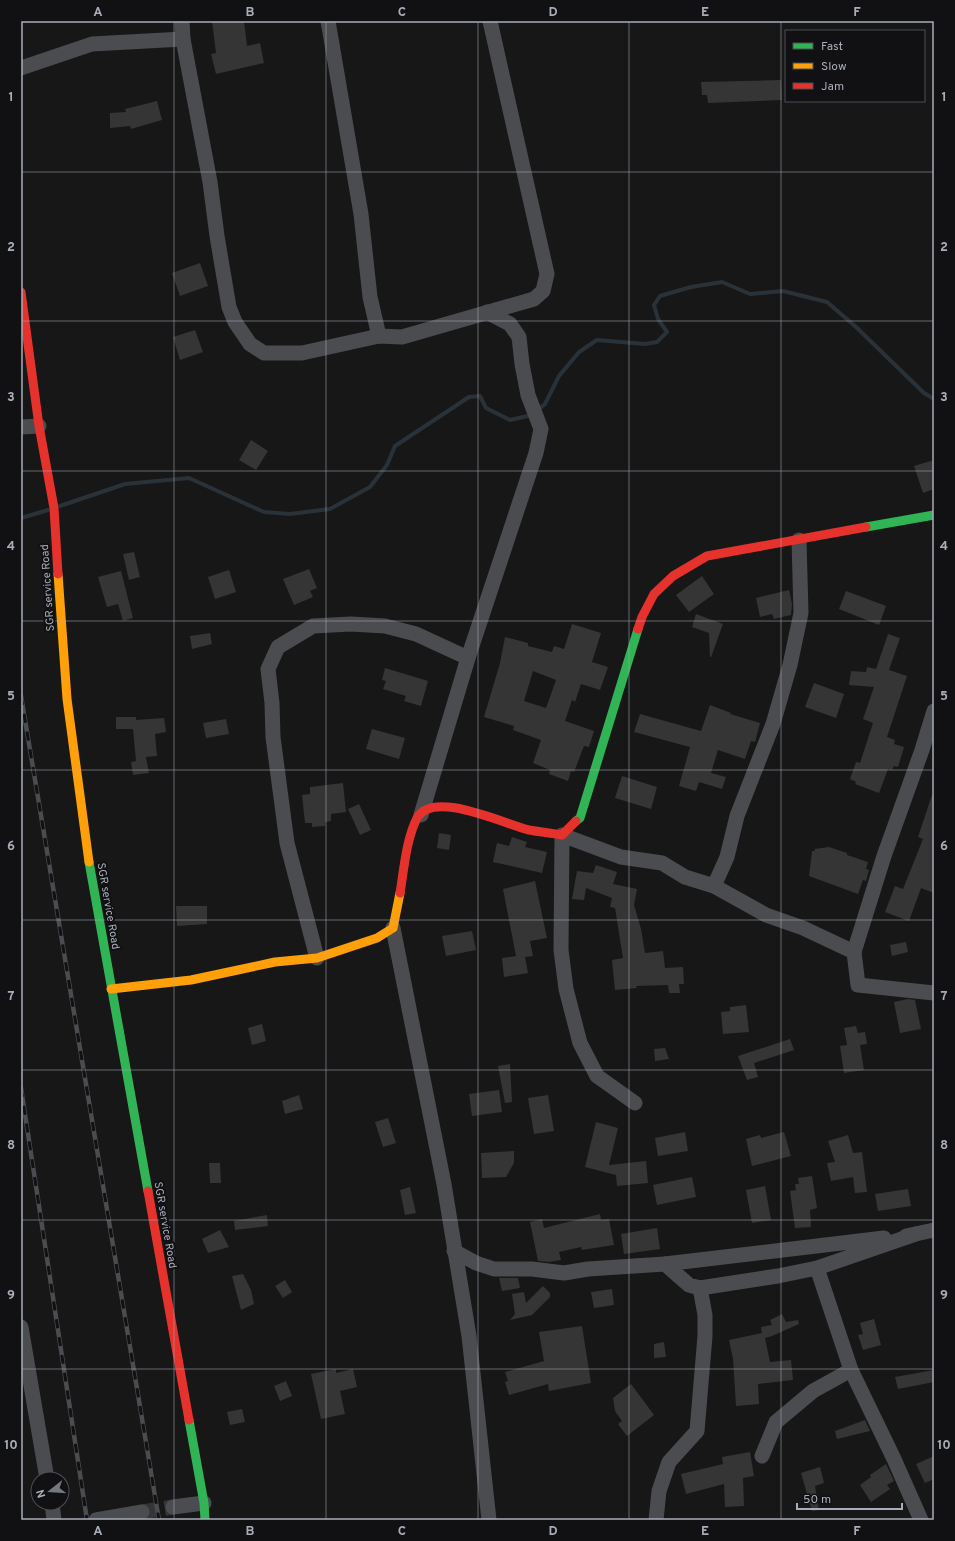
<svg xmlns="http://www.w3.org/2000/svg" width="955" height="1541" viewBox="0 0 955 1541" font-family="Overpass,sans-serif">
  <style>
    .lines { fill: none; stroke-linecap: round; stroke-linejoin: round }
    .stream { stroke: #2a3239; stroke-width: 4 }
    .building { fill: #353536; fill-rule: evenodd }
    .street-tunnel { stroke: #343537; stroke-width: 15; stroke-dasharray: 15 8; stroke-linecap: butt }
    .street { stroke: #4b4c50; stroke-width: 15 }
    .fast { stroke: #30b455; stroke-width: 9 }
    .slow { stroke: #ff9f0a; stroke-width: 9 }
    .jam { stroke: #e5322d; stroke-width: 9 }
    .rail-casing { stroke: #4b4c4f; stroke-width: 4.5 }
    .rail { stroke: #111113; stroke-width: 3; stroke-dasharray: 9; stroke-linecap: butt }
    .grid { fill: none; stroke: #a8adb8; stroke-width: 1; stroke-opacity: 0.55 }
    .labels { text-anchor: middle; stroke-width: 4; stroke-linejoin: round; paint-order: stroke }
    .street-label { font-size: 11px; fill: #a8adb8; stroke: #111113 }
    .neatline { fill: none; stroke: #a8adb8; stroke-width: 1.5 }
    .grid-label { font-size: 13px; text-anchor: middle; font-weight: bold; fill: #a8adb8 }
  </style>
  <rect width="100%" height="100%" fill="#171717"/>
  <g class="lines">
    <g class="stream">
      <polyline points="537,411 545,404 559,376 579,352 597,340 645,344 657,342 667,332 658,319 654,305 660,296 691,287 722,282 750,294 783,291 827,302 856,327 924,393 934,399"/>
      <polyline points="60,506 125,484 189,478 264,512 290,514 330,509 370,487 387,465 395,446 469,397 480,396 486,408 510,420 532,415"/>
      <polyline points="21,518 48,510"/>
    </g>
  </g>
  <g class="building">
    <polygon points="212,21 244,21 247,46 260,43 264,63 216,74 211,54 216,53"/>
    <polygon points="781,80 782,100 708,103 707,95 702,95 701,82"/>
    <polygon points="157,101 162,120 131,129 130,126 110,128 110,113 126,112 125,109"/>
    <polygon points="200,263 208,286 180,296 172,273"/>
    <polygon points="195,330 203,352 180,360 173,337"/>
    <polygon points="251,440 268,451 256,470 239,460"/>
    <polygon points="934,460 934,489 923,493 914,466"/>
    <polygon points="134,552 140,577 129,580 123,554"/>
    <polygon points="309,569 317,588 310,591 313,597 294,605 283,579"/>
    <polygon points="229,570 236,592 215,599 208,577"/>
    <polygon points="121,571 133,618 123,621 118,604 107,607 98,577"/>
    <polygon points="702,576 714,594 689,612 676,595"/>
    <polygon points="789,590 792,604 791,615 774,619 772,614 760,617 756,598"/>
    <polygon points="846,591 886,606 879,625 839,609"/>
    <polygon points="696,614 723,624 711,657 710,657 709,633 692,627"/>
    <path d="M572,624L601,633L592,662L608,667L600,690L581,684L575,702L572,700L565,721L594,731L589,747L584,746L574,772L571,771L568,781L549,774L550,770L533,763L541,740L513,730L514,726L484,717L500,663L505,637L528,643V646L552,652L554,646L564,649ZM533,671L556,680L546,708L524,701Z"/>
    <polygon points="210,633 212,644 192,649 190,636"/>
    <polygon points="888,634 900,638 889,670 907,676 887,737 895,740 894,744 904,747 898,767 894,766 892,770 888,769 879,793 855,784 856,782 850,779 856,762 860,763 873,723 863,719 874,687 849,685 851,671 866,672 867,667 876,669"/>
    <polygon points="385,668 428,681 421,706 404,701 406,696 383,689 386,681 382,680"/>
    <polygon points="814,683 844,694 836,718 805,707"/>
    <polygon points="710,705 731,713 730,714 760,723 755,742 751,741 745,759 718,750 711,773 726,777 722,789 699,782 696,791 679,786 690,747 634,732 640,714 701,731"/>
    <polygon points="116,717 136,717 136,720 164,718 166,732 155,734 157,756 146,757 149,773 133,775 131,762 136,761 133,729 116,729"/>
    <polygon points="226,719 229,734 206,738 203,723"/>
    <polygon points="372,729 405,738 399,759 366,749"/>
    <polygon points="622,776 657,787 651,809 615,798"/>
    <polygon points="343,783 346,812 331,814 331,821 325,822 325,826 312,827 312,823 305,823 302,795 310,794 310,787"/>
    <polygon points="932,795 934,796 934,893 921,888 909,921 885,912 895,886 903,889 923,839 918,837"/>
    <polygon points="359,804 371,830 360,835 348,809"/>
    <polygon points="439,833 451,835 449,850 437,848"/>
    <polygon points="512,837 527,842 525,847 547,852 542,873 493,862 497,843 509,846"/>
    <polygon points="829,847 847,853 847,855 868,862 866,869 869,870 866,881 863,880 858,894 809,876 812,851 815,851 814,849"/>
    <polygon points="596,865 617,872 613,884 637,889 634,905 641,929 645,953 663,951 665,968 683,967 684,984 679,984 680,993 669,993 668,985 636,986 637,988 615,990 612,960 623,958 615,908 610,907 612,898 586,888 584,900 572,899 577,871 593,873"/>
    <polygon points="535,881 547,938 530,941 533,956 525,957 528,973 504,977 502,958 516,956 503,889"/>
    <polygon points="176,906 207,906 207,924 177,926"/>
    <polygon points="472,931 476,950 446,956 442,936"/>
    <polygon points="906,942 908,952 892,956 890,945"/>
    <polygon points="908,999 915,1000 921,1029 900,1033 894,1002"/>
    <polygon points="746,1005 749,1032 723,1034 721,1012 730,1011 730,1007"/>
    <polygon points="262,1024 266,1041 252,1045 248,1028"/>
    <polygon points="856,1026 858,1033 865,1032 867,1044 860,1045 864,1070 844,1073 840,1046 847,1045 844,1028"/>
    <polygon points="790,1039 794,1050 754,1063 758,1077 747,1080 738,1056"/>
    <polygon points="665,1048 669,1059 655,1061 654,1049"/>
    <polygon points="510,1064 512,1102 505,1103 498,1066"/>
    <polygon points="499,1090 502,1112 472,1116 469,1094"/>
    <polygon points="299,1095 303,1109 285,1114 282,1101"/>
    <polygon points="548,1095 554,1131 534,1134 528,1098"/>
    <polygon points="388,1118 396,1143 383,1147 375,1122"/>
    <polygon points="596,1122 618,1128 609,1165 646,1161 648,1183 617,1186 616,1175 585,1167"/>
    <polygon points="685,1132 688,1151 658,1156 655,1138"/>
    <polygon points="784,1132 791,1156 752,1166 746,1139 760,1135 761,1138"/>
    <polygon points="848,1135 853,1153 862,1152 867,1192 855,1193 853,1177 831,1181 827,1163 835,1162 828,1141"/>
    <polygon points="514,1151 514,1163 506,1177 482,1178 481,1153"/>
    <polygon points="209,1163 220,1163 221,1183 210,1183"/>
    <polygon points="812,1176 817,1208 810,1210 811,1227 795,1228 790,1191 796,1190 795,1184 799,1184 798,1178"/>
    <polygon points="692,1177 696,1197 657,1205 653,1185"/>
    <polygon points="765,1186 771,1220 752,1223 746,1190"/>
    <polygon points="410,1187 416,1213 405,1215 400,1190"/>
    <polygon points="908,1189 911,1206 878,1211 875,1194"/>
    <polygon points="600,1214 601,1220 609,1219 614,1245 582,1250 581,1247 559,1252 561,1260 549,1262 538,1261 530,1222 542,1219 544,1228"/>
    <polygon points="267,1215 268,1226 235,1230 234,1221"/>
    <polygon points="657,1228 660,1249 624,1254 621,1234"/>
    <polygon points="220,1230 229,1247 208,1253 202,1239"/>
    <polygon points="243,1274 251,1290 254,1304 241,1310 232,1276"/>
    <polygon points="499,1278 518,1278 520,1288 502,1291"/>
    <polygon points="285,1280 292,1292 283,1298 275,1286"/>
    <polygon points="543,1286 550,1293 550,1297 532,1315 510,1320 515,1314 512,1294 524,1292 526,1303"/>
    <polygon points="612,1289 614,1305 594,1308 591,1292"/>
    <polygon points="782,1314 786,1322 798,1320 799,1324 772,1336 765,1338 770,1362 791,1360 793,1380 758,1384 759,1404 736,1406 733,1359 729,1340 762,1333 761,1327 772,1325 770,1320"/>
    <polygon points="874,1319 881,1345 863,1350 858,1335 863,1334 860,1323"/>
    <polygon points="582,1326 591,1383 549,1391 548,1384 509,1395 505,1382 508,1381 505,1372 544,1361 539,1332"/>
    <polygon points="664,1342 666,1357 654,1358 654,1344"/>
    <polygon points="336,1369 336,1373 353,1369 357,1387 340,1391 345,1414 321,1419 311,1374"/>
    <polygon points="934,1370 934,1382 898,1389 895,1377"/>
    <polygon points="286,1381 292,1396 280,1401 274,1386"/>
    <polygon points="631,1384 654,1415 627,1436 618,1424 622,1421 615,1411 613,1398"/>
    <polygon points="242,1409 245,1422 230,1425 227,1412"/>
    <polygon points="865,1420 870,1431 837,1439 835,1431"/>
    <polygon points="750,1452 754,1476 743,1478 744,1506 725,1507 724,1484 686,1494 681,1474 723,1464 722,1457"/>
    <polygon points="934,1456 934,1479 925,1483 916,1464"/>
    <polygon points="886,1464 894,1481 887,1485 890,1489 871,1502 860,1485 871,1477 870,1475"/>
    <polygon points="820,1467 824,1483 815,1486 819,1510 812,1511 801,1473"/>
  </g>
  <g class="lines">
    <polyline class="street-tunnel" points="142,1512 173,1507"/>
    <g class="street">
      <polyline points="182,21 183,39 210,182 217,236 229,307 235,322 250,344 264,353 302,353 379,336 402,337 534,299 543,291 547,274 490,21"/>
      <polyline points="328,21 361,214 370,297 379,336"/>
      <polyline points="21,68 92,44 183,39"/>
      <polyline points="21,427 39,426"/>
      <polyline points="421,815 468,658 536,453 541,429 528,395 522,364 519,337 510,324 487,312"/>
      <polyline points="714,886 727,857 737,816 773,724 790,665 801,613 799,540"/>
      <polyline points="393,928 444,1184 469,1336 489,1520"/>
      <polyline points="854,952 884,856 922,750 934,711"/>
      <polyline points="317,958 287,843 273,737 272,703 268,669 278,647 313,626 351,624 385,626 416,634 468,658"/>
      <polyline points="635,1103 597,1076 580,1043 566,989 561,950 562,835 621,857 662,863 685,877 714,886 766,915 803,928 854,952 858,985 934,993"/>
      <polyline points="906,1236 934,1230"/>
      <polyline points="454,1251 476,1263 494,1269 532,1269 564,1273 588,1269 665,1264 689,1285 700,1288 778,1276 817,1268 916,1234"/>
      <polyline points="665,1264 884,1238"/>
      <polyline points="817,1268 851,1370 894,1459 921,1520"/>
      <polyline points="21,1327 47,1479"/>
      <polyline points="762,1456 776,1422 813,1391 851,1370"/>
      <polyline points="52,1503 54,1520"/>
      <polyline points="173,1507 204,1503"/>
      <polyline points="96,1520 142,1512"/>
      <polyline points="656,1520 659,1491 669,1462 697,1431 705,1336 705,1315 700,1288"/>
    </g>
    <g class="fast">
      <polyline points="866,527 934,515"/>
      <polyline points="576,821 580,818 638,629"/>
      <polyline points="89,862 148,1191"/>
      <polyline points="189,1420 204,1503 205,1520"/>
    </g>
    <g class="slow">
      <polyline points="58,574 67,699 89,862"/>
      <polyline points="111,989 191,980 275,962 317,958 377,938 393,928 400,893"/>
    </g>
    <g class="jam">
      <polyline points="21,292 39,426 54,508 58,574"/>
      <polyline points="638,629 642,617 654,594 673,576 707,556 866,527"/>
      <path d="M400,893C404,869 406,840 417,818C433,789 504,824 529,830C540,832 551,833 562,835L576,821"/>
      <polyline points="148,1191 189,1420"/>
    </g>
    <defs>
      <g id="rail">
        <polyline points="21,696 159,1520"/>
        <polyline points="21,1088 87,1520"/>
      </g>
    </defs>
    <use href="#rail" class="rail-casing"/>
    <use href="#rail" class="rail"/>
  </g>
  <path class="grid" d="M174,21V1520M326,21V1520M478,21V1520M629,21V1520M781,21V1520M21,172H934M21,321H934M21,471H934M21,621H934M21,770H934M21,920H934M21,1070H934M21,1220H934M21,1369H934"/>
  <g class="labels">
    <g class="street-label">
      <text transform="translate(47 588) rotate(-94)" y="4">SGR service Road</text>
      <text transform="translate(109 906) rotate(80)" y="4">SGR service Road</text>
      <text transform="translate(166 1225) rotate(80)" y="4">SGR service Road</text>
    </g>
  </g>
  <rect width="955" height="1541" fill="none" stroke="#111113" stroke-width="44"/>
  <rect x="785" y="30" width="140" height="72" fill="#111113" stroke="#4d4f55"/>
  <rect x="793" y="43" width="20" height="6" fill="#30b455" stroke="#4d4f55"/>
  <text x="821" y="50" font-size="12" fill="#a8adb8">Fast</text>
  <rect x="793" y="63" width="20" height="6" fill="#ff9f0a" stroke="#4d4f55"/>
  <text x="821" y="70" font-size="12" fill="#a8adb8">Slow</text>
  <rect x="793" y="83" width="20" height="6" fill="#e5322d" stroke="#4d4f55"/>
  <text x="821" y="90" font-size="12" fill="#a8adb8">Jam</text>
  <g transform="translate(50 1491) rotate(253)"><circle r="19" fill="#111113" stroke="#4d4f55"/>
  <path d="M0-3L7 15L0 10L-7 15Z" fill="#757880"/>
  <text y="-6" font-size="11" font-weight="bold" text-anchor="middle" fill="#a8adb8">N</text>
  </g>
  <path d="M797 1503v6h105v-6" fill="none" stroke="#a8adb8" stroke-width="2"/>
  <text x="803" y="1503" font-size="12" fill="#a8adb8" stroke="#111113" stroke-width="3" paint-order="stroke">50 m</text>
  <rect x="22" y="22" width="911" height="1497" class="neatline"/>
  <g class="grid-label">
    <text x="98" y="16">A</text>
    <text x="250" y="16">B</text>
    <text x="402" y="16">C</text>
    <text x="553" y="16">D</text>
    <text x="705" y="16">E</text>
    <text x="857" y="16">F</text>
    <text x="11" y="101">1</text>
    <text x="944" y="101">1</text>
    <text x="11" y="251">2</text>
    <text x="944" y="251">2</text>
    <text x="11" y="401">3</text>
    <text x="944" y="401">3</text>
    <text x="11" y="550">4</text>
    <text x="944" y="550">4</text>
    <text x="11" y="700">5</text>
    <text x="944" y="700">5</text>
    <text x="11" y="850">6</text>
    <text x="944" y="850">6</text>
    <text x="11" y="1000">7</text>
    <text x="944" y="1000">7</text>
    <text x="11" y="1149">8</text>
    <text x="944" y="1149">8</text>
    <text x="11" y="1299">9</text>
    <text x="944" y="1299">9</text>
    <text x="11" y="1449">10</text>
    <text x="944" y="1449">10</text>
    <text x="98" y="1535">A</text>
    <text x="250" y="1535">B</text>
    <text x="402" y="1535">C</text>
    <text x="553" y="1535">D</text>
    <text x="705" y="1535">E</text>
    <text x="857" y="1535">F</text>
  </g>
</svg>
